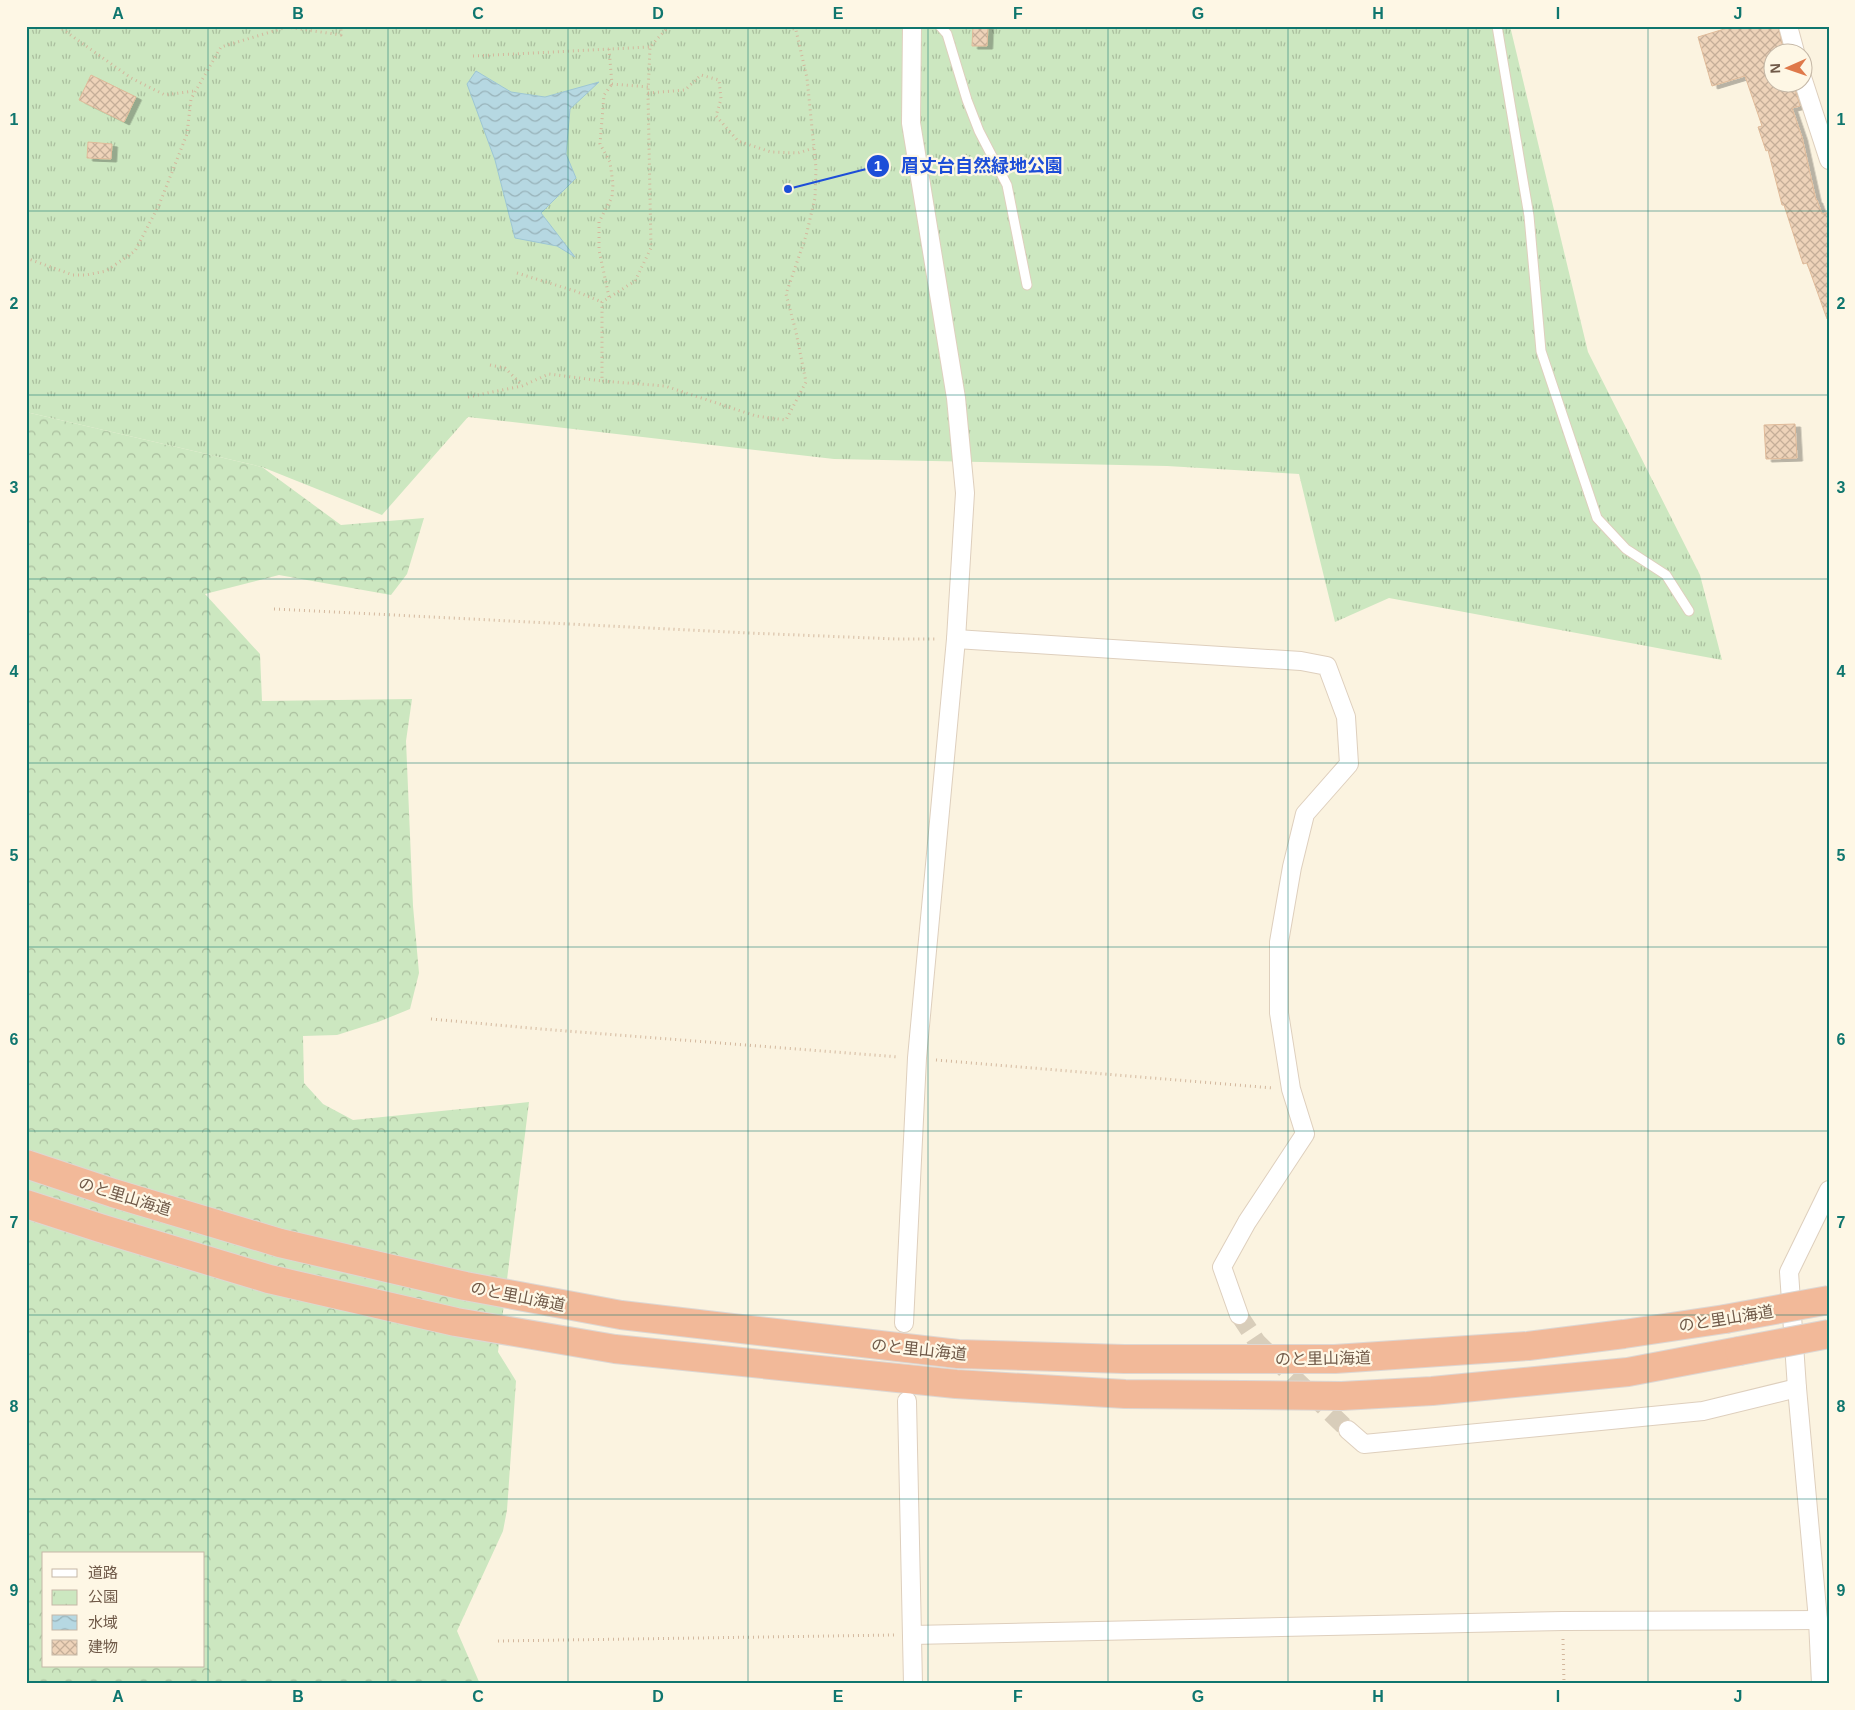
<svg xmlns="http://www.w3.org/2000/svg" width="1855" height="1710" viewBox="0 0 1855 1710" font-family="Arial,'Noto Sans JP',sans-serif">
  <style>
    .forest { fill: url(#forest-crowns); fill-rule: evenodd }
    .park { fill: url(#park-tufts) }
    .water { fill: url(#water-waves); stroke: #9dc6d4 }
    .building { fill: url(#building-cross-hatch); stroke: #e0bb9a; filter: url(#shadow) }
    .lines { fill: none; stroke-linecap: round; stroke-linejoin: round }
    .street-tunnel { stroke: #d8cdba; stroke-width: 18; stroke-dasharray: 18 9; stroke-linecap: butt }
    .lane-casing { stroke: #decfbd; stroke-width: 11 }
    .street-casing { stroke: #decfbd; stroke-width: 20 }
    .highway-casing { stroke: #ddd7d3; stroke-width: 30 }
    .path { stroke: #d3b79d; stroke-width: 3; stroke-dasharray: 1 4; stroke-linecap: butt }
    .lane { stroke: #fff; stroke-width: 9 }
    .street { stroke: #fff; stroke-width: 18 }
    .highway { stroke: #f2b999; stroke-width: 28 }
    .highway-bridge-casing { stroke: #ddd7d3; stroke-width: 30; stroke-linecap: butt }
    .highway-bridge { stroke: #f2b999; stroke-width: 28 }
    .grid { fill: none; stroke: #0f766e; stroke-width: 1; stroke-opacity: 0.55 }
    .labels { text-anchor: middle; stroke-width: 4.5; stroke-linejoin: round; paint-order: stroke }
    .street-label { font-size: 16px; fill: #705a49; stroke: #fef7e5 }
    .leader { fill: none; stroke: #1d4ed8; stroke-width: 2 }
    .callout-dot { fill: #1d4ed8; stroke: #fef7e5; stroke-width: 2 }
    .mark-label { font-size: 15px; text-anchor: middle; font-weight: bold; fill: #fff }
    .callout-label { font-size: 18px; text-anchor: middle; font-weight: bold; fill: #1d4ed8; stroke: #fef7e5; stroke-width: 4.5; stroke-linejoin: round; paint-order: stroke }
    .neatline { fill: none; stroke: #0f766e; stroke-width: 2 }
    .grid-label { font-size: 16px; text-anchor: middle; font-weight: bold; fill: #0f766e }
  </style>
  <defs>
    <pattern id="forest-crowns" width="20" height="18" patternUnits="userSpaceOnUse" patternTransform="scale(1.25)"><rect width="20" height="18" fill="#cce7c0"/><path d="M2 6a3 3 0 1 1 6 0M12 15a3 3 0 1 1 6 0" fill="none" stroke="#aabe9e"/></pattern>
    <pattern id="park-tufts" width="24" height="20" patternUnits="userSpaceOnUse" patternTransform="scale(1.25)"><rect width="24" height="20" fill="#cce7c0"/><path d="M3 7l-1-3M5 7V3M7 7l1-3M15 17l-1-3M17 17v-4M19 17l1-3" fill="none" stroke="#aabe9e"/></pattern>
    <pattern id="water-waves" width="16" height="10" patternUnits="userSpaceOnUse" patternTransform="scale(1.25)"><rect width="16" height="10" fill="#b6d8e2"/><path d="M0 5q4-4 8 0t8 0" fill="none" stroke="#98b2b9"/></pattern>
    <pattern id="building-cross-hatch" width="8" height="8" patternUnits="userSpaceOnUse" patternTransform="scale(1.25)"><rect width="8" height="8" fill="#eed3b9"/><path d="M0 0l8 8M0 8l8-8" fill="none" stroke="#c5ae98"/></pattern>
    <filter id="shadow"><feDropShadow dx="5.5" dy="3" stdDeviation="0" flood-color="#0004"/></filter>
  </defs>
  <rect width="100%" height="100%" fill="#fbf3e0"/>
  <path class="forest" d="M26,412L262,467L341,525L424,518L407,574L391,595L279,575L205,594L260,654L262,701L412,699L406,741L413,906L419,973L410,1009L378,1022L337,1035L303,1036L304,1083L323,1104L353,1120L529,1102L498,1352L516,1381L507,1510L503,1531L457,1631L480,1684H26ZM44,1554H204V1666H44Z"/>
  <polygon class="park" points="26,26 1510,26 1588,352 1700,575 1722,660 1389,598 1335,622 1299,474 1167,466 834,459 468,417 382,515 262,467 26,412"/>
  <polygon class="water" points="476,71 511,92 545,97 599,82 570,109 566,154 576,178 541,213 575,257 557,246 515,238 495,160 467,84"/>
  <g class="building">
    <polygon points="973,26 988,26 987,46 972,46"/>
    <polygon points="1734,26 1778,26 1784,52 1772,52 1772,82 1793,82 1800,106 1792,108 1802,137 1816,200 1817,200 1822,214 1829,212 1829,318 1827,319 1807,263 1803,264 1784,205 1782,205 1768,150 1766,151 1758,127 1762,126 1745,76 1712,86 1698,37"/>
    <polygon points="91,75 136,97 124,122 79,100"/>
    <polygon points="88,142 112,144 111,159 87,158"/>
    <polygon points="1795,424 1797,458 1766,459 1764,425"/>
  </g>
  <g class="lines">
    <polyline class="street-tunnel" points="1239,1315 1257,1342 1348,1430"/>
    <defs>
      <g id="lane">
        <polyline points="940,26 947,34 967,100 979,131 1007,185 1027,285"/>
        <polyline points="1497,26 1529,216 1541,351 1597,518 1626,549 1666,575 1689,611"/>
      </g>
      <g id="street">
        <polyline points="1788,26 1795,52"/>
        <polyline points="1802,77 1829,160"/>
        <polyline points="956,639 1301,661 1327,666 1346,717 1349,764 1305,814 1292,867 1279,942 1279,1013 1291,1089 1305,1134 1247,1222 1222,1267 1239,1315"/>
        <polyline points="904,1323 917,1058 956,639 965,493 956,398 911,123 912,26"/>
        <polyline points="907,1401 913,1684"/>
        <polyline points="1348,1430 1364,1444 1703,1411 1797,1388"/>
        <polyline points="912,1635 1563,1621 1818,1620"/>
        <polyline points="1821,1684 1818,1620 1797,1388 1789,1272 1829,1190"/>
      </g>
      <g id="highway">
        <polyline points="26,1164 113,1193 280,1243 465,1286 621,1315 958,1354 1124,1359 1335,1359 1528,1346 1624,1334 1725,1319"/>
        <polyline points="26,1204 100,1228 269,1279 456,1322 615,1349 956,1384 1125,1394 1342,1396 1432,1391 1628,1372 1739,1351"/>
      </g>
    </defs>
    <use href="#lane" class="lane-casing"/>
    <use href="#street" class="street-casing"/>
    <use href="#highway" class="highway-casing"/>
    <g class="path">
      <polyline points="58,26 131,78 165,95 194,91"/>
      <polyline points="669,26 650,47 648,93 651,248 635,281 602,302 602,381 665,386 756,416 786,420 806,382 796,332 786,294 806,236 815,198 816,168 807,78 795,26"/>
      <polyline points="789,26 795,30"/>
      <polyline points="609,49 612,84 649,87"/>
      <polyline points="473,56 650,47"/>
      <polyline points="648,93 685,90 701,75 719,80 721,99 716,116 738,141 771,152 798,153 814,148"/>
      <polyline points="26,258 73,275 86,275 106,271 135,251 159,205 187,134 191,99 221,47 287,27 341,35 341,26"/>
      <polyline points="517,273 575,291 602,302"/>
      <polyline points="609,297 599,250 599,222 612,197 613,184 610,162 600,144 604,95 612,84"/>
      <polyline points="490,365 505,368 522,385"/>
      <polyline points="468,397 522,386 549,374 602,381"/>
      <polyline points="274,609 748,633 897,639 938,639"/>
      <polyline points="431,1019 541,1029 899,1057"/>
      <polyline points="936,1060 1273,1088"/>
      <polyline points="1563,1639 1564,1684"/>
      <polyline points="498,1641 895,1635"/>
    </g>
    <use href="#lane" class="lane"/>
    <use href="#street" class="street"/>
    <use href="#highway" class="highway"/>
    <defs>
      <g id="highway-bridge">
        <polyline points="1725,1319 1829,1300"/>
        <polyline points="1739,1351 1829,1334"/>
      </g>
    </defs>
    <use href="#highway-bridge" class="highway-bridge-casing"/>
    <use href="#highway-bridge" class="highway-bridge"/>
  </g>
  <path class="grid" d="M208,26V1684M388,26V1684M568,26V1684M748,26V1684M928,26V1684M1108,26V1684M1288,26V1684M1468,26V1684M1648,26V1684M26,211H1829M26,395H1829M26,579H1829M26,763H1829M26,947H1829M26,1131H1829M26,1315H1829M26,1499H1829"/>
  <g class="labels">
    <g class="street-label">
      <text transform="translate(125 1196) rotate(17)" y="6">のと里山海道</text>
      <text transform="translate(518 1296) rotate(11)" y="6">のと里山海道</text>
      <text transform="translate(1726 1318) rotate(-9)" y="6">のと里山海道</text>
      <text transform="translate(919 1349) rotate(6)" y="6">のと里山海道</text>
      <text transform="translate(1323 1358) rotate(-1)" y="6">のと里山海道</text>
    </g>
  </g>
  <path class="leader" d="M788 189L878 166"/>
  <g class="callout-dot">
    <circle cx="788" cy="189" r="5"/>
    <circle cx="878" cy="166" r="12"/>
  </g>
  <g class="mark-label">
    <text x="878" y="171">1</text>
  </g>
  <g class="callout-label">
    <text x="982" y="172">眉丈台自然緑地公園</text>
  </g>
  <rect width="1855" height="1710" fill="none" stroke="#fef7e5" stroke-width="55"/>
  <rect x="42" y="1552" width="162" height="115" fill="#fef7e5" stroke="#c5b8a7"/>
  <rect x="52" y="1569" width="25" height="8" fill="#ffffff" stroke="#c5b8a7"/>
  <text x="88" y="1578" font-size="15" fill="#705a49">道路</text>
  <rect x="52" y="1590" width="25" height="15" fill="url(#park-tufts)" stroke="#c5b8a7"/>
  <text x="88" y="1602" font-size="15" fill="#705a49">公園</text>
  <rect x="52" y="1615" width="25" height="15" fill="url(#water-waves)" stroke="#c5b8a7"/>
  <text x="88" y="1628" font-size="15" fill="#705a49">水域</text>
  <rect x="52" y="1640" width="25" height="15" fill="url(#building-cross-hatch)" stroke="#c5b8a7"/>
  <text x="88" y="1652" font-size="15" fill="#705a49">建物</text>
  <g transform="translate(1788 68) rotate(268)"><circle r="24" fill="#fef7e5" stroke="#c5b8a7"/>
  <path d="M0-4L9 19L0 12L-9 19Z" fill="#df794a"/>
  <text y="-8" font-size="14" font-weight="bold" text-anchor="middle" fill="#705a49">N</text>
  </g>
  <rect x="28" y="28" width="1800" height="1654" class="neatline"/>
  <g class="grid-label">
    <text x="118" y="19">A</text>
    <text x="298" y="19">B</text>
    <text x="478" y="19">C</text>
    <text x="658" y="19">D</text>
    <text x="838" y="19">E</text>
    <text x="1018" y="19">F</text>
    <text x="1198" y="19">G</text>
    <text x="1378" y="19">H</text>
    <text x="1558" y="19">I</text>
    <text x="1738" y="19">J</text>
    <text x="14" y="125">1</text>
    <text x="1841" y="125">1</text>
    <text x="14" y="309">2</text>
    <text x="1841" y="309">2</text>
    <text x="14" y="493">3</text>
    <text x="1841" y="493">3</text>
    <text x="14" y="677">4</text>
    <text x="1841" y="677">4</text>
    <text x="14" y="861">5</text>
    <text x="1841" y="861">5</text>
    <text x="14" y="1045">6</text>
    <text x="1841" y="1045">6</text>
    <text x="14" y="1228">7</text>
    <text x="1841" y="1228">7</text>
    <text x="14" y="1412">8</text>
    <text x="1841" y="1412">8</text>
    <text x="14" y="1596">9</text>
    <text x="1841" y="1596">9</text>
    <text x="118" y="1702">A</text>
    <text x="298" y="1702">B</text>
    <text x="478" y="1702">C</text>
    <text x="658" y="1702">D</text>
    <text x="838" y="1702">E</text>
    <text x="1018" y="1702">F</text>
    <text x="1198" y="1702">G</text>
    <text x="1378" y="1702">H</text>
    <text x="1558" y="1702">I</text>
    <text x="1738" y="1702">J</text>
  </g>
</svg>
